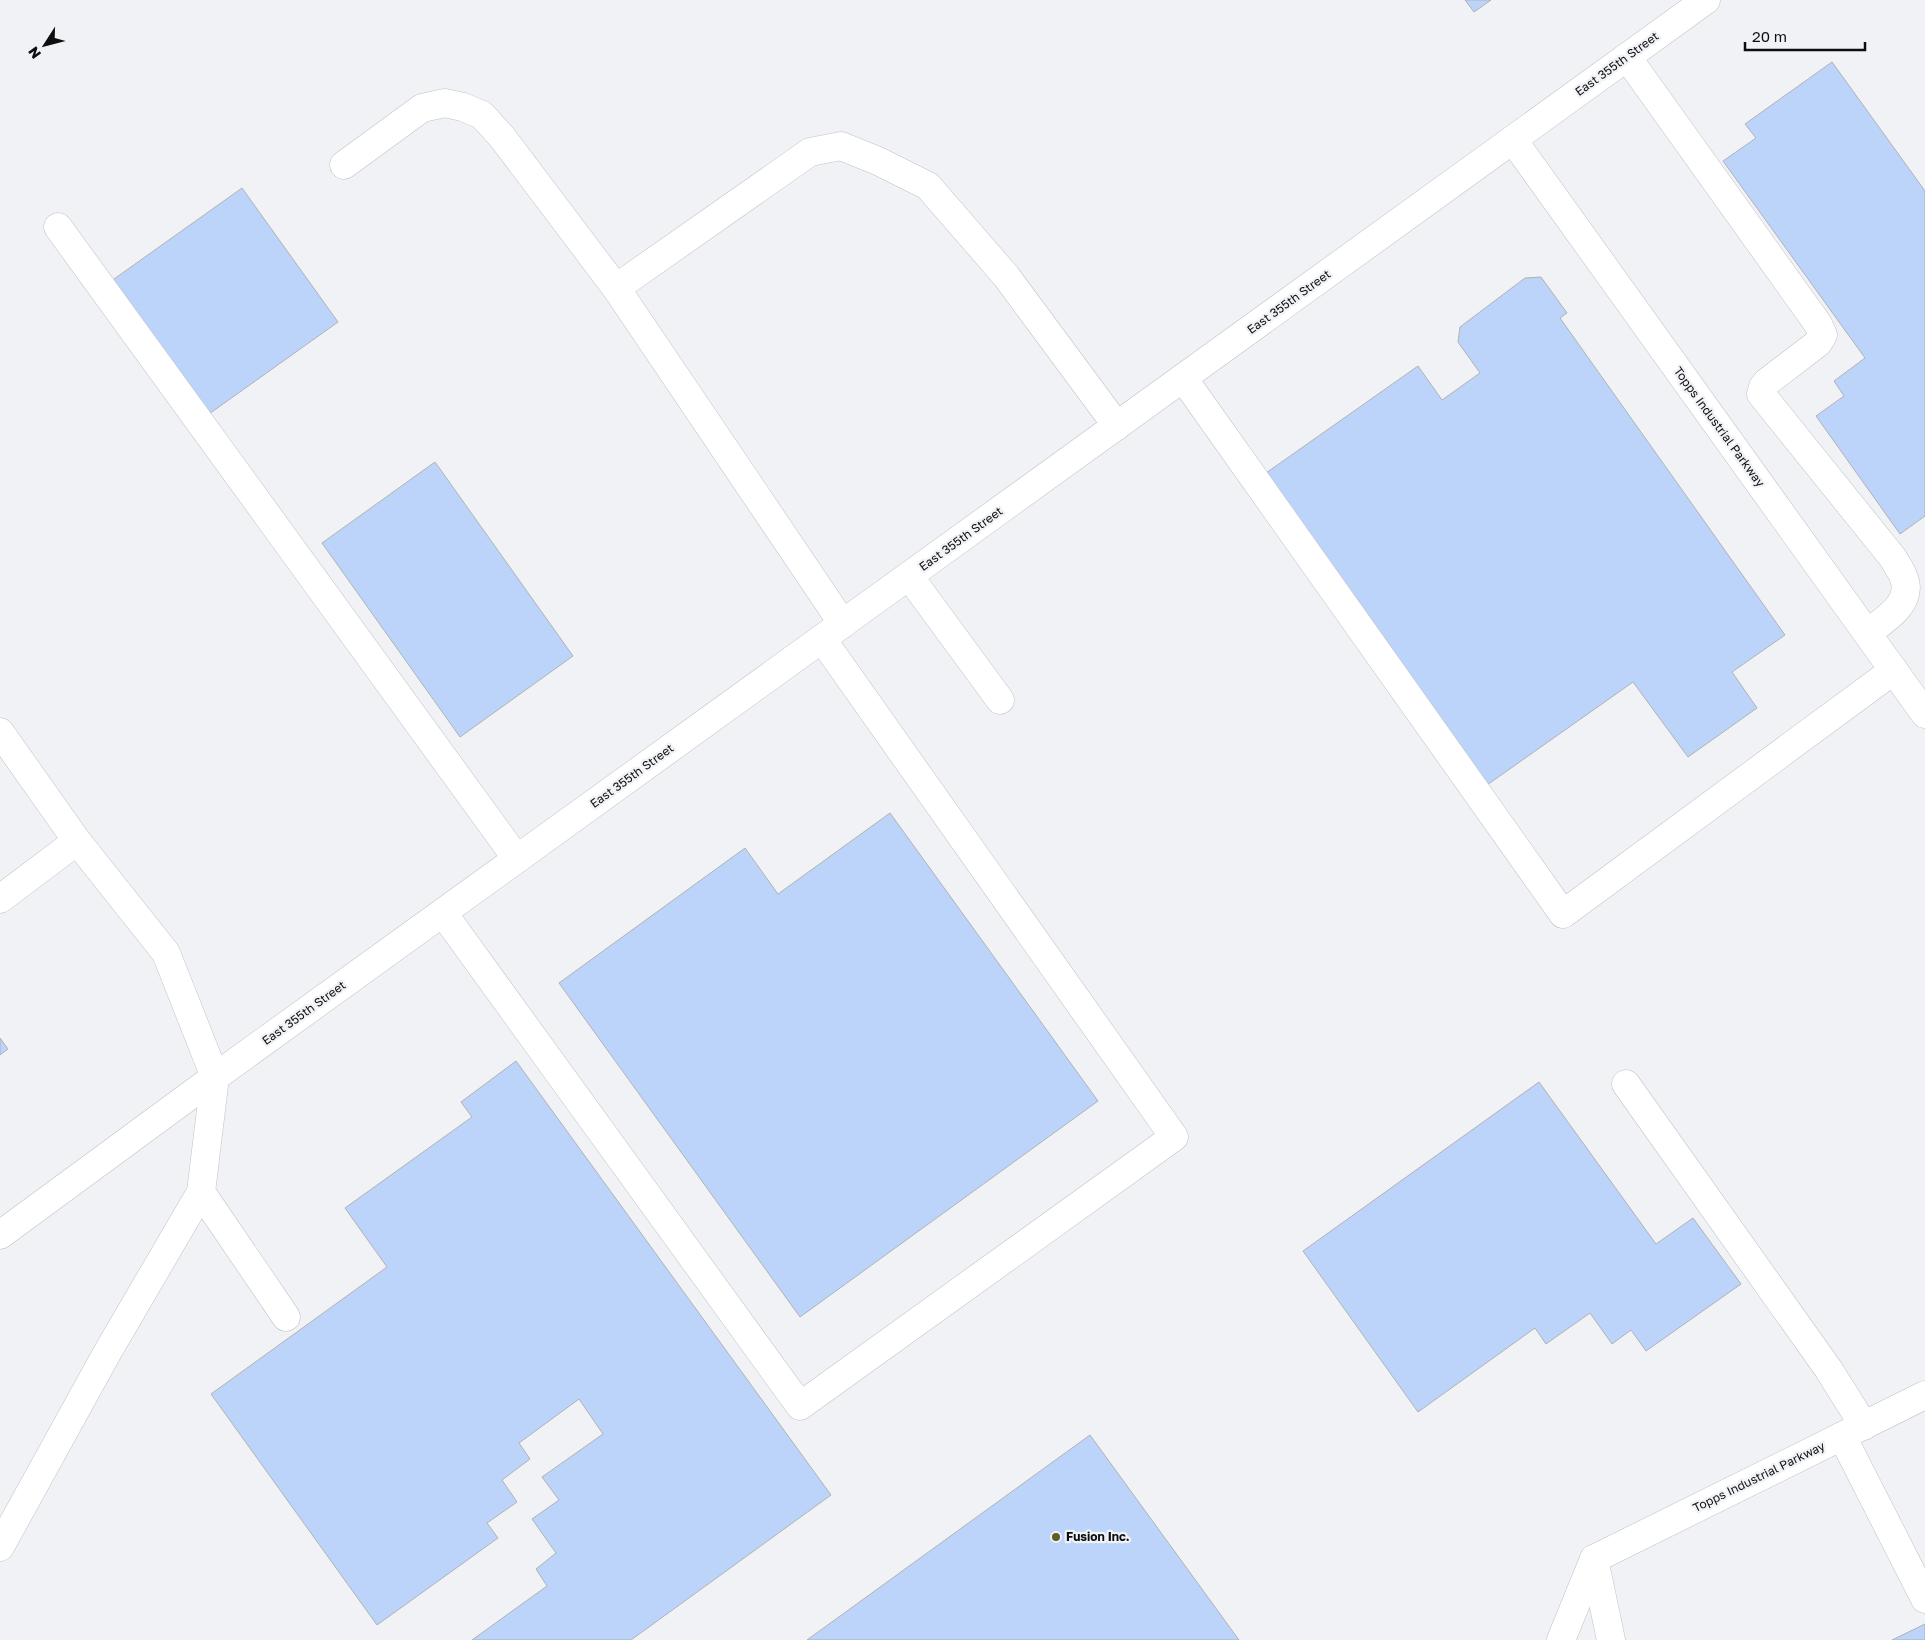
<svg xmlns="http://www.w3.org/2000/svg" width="1925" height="1640" viewBox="0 0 1925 1640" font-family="'Golos Text',sans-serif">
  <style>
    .building { fill: #bcd3fa; stroke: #b0b2b5 }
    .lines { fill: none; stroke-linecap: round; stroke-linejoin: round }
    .minor-casing { stroke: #bfc2c5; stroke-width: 29 }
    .minor { stroke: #fff; stroke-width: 28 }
    .poi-dot { fill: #605b27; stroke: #f0f2f6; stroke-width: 2 }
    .labels { text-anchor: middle; stroke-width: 4.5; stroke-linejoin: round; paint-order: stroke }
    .street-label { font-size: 12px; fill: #0d0e0f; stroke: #f0f2f6 }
    .poi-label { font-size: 12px; font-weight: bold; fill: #0d0e0f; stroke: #f0f2f6; text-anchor: start }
  </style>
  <rect width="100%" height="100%" fill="#f0f2f6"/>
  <g class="building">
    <polygon points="1465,0 1491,0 1474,12"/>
    <polygon points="1832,62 1925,191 1925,516 1900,534 1816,416 1844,396 1834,381 1865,358 1723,161 1756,138 1745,124"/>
    <polygon points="242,188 338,322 202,419 107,284"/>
    <polygon points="1541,277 1567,313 1560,318 1785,635 1732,672 1757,708 1688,757 1633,682 1487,785 1266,473 1418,366 1442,400 1480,373 1458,342 1460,327 1525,278"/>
    <polygon points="435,462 573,656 460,737 322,543"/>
    <polygon points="890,813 1098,1101 800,1317 559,983 745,848 778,894"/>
    <polygon points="0,1038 8,1049 0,1055"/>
    <polygon points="516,1061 831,1495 631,1640 472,1640 547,1586 536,1569 556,1553 532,1519 559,1500 542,1477 603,1434 579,1399 519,1443 530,1459 502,1480 517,1502 487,1523 498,1538 377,1625 211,1394 387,1267 345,1208 472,1117 461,1102"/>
    <polygon points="1539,1082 1656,1244 1693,1218 1741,1284 1646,1351 1631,1330 1612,1344 1590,1313 1546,1344 1535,1328 1418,1412 1303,1251"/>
    <polygon points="1090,1435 1239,1640 807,1640"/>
    <polygon points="1925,1624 1925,1640 1892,1640"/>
  </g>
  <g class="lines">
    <defs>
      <g id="minor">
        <path d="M1627,57L1818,324L1823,335L1818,343L1767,382L1763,387L1761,394L1893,558C1896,564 1901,570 1903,576C1915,602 1885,620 1867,633"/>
        <polyline points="1513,140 1925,714"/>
        <polyline points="344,165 422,108 445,103 463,107 482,115 502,137 616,288"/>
        <polyline points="58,227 517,859"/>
        <polyline points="1183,378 1563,914 1894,670"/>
        <polyline points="909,576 1000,700"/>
        <polyline points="843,624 616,288 810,152 841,146 878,161 928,186 1006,276 1117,426"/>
        <polyline points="0,732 77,841 166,953 215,1077 201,1192 107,1353 0,1547"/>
        <polyline points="0,899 77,841"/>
        <polyline points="443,913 800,1406 1174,1137 822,639"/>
        <polyline points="1626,1084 1829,1370 1864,1426"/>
        <polyline points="201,1192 286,1317"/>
        <polyline points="0,1235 215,1077 1706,0"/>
        <polyline points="1842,1436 1925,1599"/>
        <polyline points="1594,1559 1925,1395"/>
        <polyline points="1594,1559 1611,1640"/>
        <polyline points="1561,1640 1594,1559"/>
      </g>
    </defs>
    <use href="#minor" class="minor-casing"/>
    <use href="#minor" class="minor"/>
  </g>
  <circle class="poi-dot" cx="1056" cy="1537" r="5"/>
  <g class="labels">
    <g class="street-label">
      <text transform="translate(1617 64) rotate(-36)" y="4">East 355th Street</text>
      <text transform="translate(1289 302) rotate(-36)" y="4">East 355th Street</text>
      <text transform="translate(1719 427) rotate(54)" y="4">Topps Industrial Parkway</text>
      <text transform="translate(961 539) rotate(-36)" y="4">East 355th Street</text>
      <text transform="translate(632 776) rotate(-36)" y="4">East 355th Street</text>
      <text transform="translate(304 1013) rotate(-36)" y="4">East 355th Street</text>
      <text transform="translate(1759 1477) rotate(-26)" y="4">Topps Industrial Parkway</text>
    </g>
    <g class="poi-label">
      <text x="1066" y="1541">Fusion Inc.</text>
    </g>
  </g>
  <g transform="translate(45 45) rotate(234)" stroke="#f0f2f6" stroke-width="4" paint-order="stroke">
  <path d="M0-4L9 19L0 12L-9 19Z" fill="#0d0e0f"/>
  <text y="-8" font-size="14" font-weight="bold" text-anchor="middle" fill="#0d0e0f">N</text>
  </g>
  <path d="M1745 42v8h120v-8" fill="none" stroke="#0d0e0f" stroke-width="2.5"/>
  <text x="1752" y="42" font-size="15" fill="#0d0e0f" stroke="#f0f2f6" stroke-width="4" paint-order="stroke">20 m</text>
</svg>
